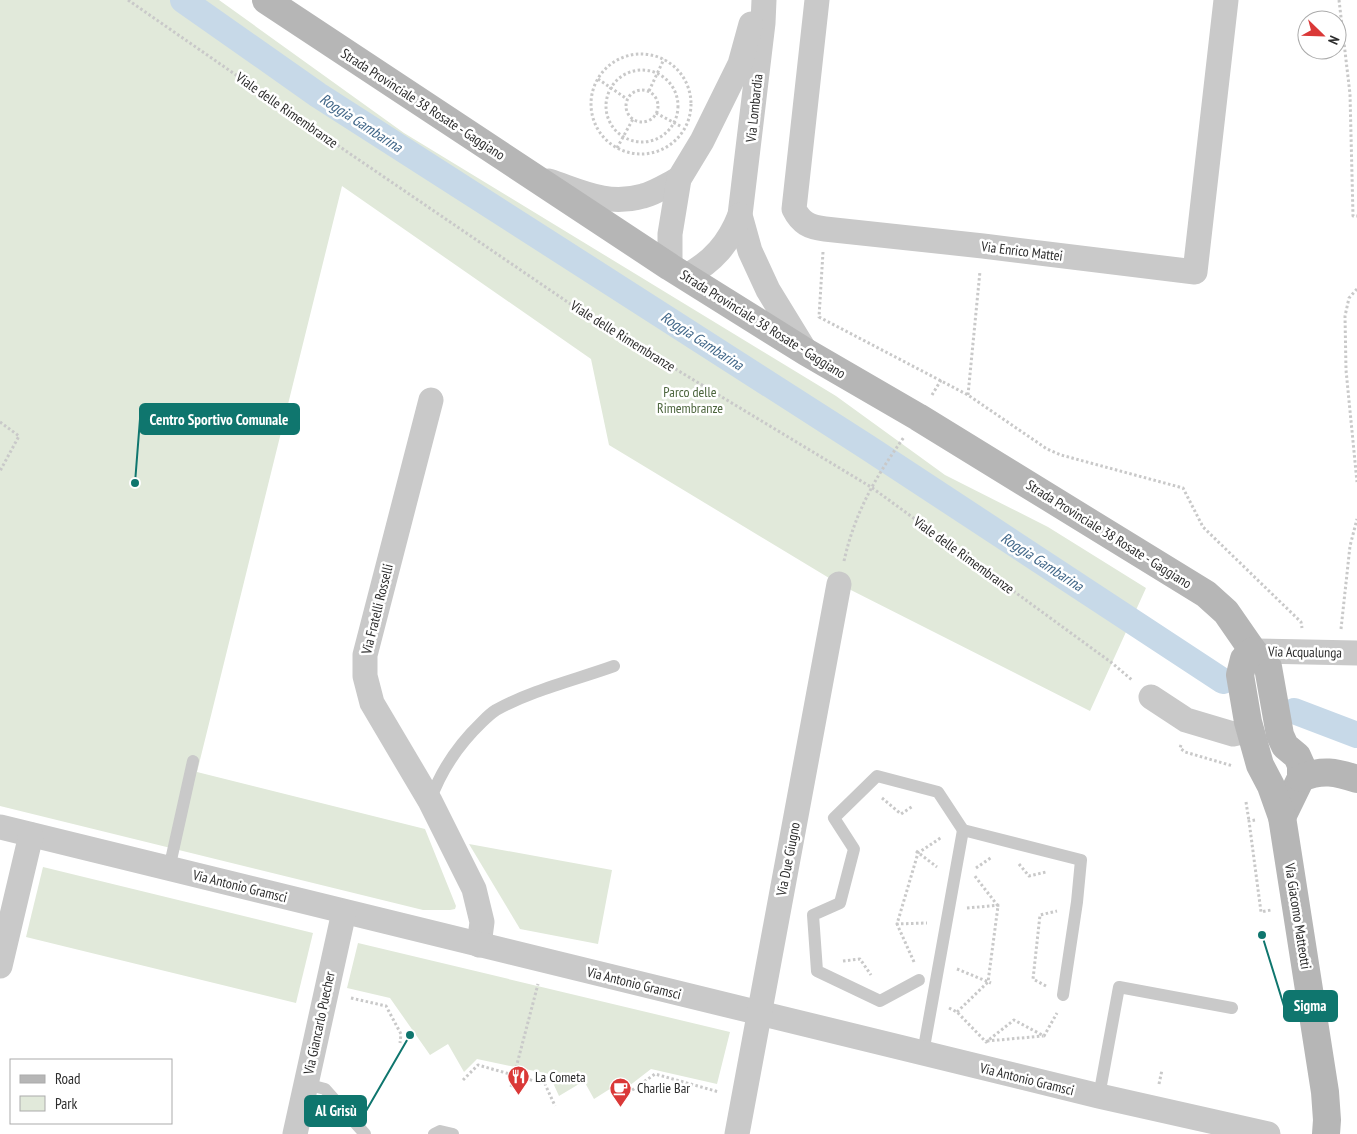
<svg xmlns="http://www.w3.org/2000/svg" width="1357" height="1134" viewBox="0 0 1357 1134" font-family="'PT Sans Narrow',sans-serif">
  <style>
    .green { fill: #e1e9da }
    .lines { fill: none; stroke-linecap: round; stroke-linejoin: round }
    .canal { stroke: #c7d9e8; stroke-width: 26 }
    .path { stroke: #c9c9c9; stroke-width: 3; stroke-dasharray: 2.5 2.5; stroke-linecap: butt }
    .lane { stroke: #c9c9c9; stroke-width: 12 }
    .street { stroke: #c9c9c9; stroke-width: 25 }
    .secondary { stroke: #b6b6b6; stroke-width: 28 }
    .labels { text-anchor: middle; stroke-width: 5; stroke-linejoin: round; paint-order: stroke }
    .street-label { font-size: 14px; fill: #2c2c2c; stroke: #fff }
    .park-label { font-size: 14px; fill: #4c653d; stroke: #fff }
    .poi-label { font-size: 14px; fill: #2c2c2c; stroke: #fff; text-anchor: start }
    .water-label { font-size: 15px; font-style: italic; fill: #406688; stroke: #fff }
    .leader { fill: none; stroke: #0f766e; stroke-width: 2 }
    .callout-dot { fill: #0f766e; stroke: #fff; stroke-width: 2 }
    .callout { fill: #0f766e; stroke: #0f766e; stroke-width: 2 }
    .callout-label { font-size: 15px; text-anchor: middle; font-weight: bold; fill: #fff }
  </style>
  <rect width="100%" height="100%" fill="#fff"/>
  <g class="green">
    <polygon points="0,0 219,0 404,133 836,396 945,475 1048,527 1146,588 1090,711 839,584 609,445 591,359 342,186 197,772 425,829 456,906 455,909 450,910 423,910 0,806"/>
    <polygon points="469,844 612,870 598,944 520,929"/>
    <polygon points="43,867 313,933 296,1003 26,937"/>
    <polygon points="358,943 730,1032 717,1084 651,1069 629,1086 624,1080 594,1099 584,1081 559,1096 549,1074 477,1059 464,1072 448,1044 430,1055 390,998 347,988"/>
  </g>
  <g class="lines">
    <g class="canal">
      <polyline points="183,0 318,95 867,447 1223,681"/>
      <polyline points="1294,711 1357,735"/>
    </g>
    <g class="path">
      <polyline points="128,0 321,134 591,318 871,487 1112,663 1132,680"/>
      <polyline points="1339,0 1350,94 1353,216 1357,216"/>
      <circle cx="641" cy="104" r="50"/>
      <circle cx="642" cy="106" r="36"/>
      <polyline points="598,79 627,99"/>
      <circle cx="642" cy="106" r="16"/>
      <polyline points="649,91 664,59"/>
      <polyline points="656,113 682,127"/>
      <polyline points="617,148 633,119"/>
      <polyline points="823,252 819,317 968,395 1047,449 1061,455 1183,488 1203,527 1301,622 1302,628"/>
      <polyline points="1357,289 1349,298 1345,316 1346,370 1357,482"/>
      <polyline points="932,395 941,380"/>
      <polyline points="968,395 980,271"/>
      <polyline points="0,422 19,436 0,471"/>
      <path d="M844,561C855,512 875,478 904,437"/>
      <polyline points="1341,629 1350,546 1357,519"/>
      <polyline points="1181,745 1180,748 1185,752 1233,766"/>
      <polyline points="882,798 901,814 913,806"/>
      <polyline points="1246,802 1249,821"/>
      <polyline points="1255,820 1249,821 1261,912 1271,910"/>
      <polyline points="916,851 937,867"/>
      <polyline points="1019,864 1029,876 1046,872"/>
      <polyline points="976,868 992,857"/>
      <polyline points="967,908 1001,905"/>
      <polyline points="896,924 927,923"/>
      <polyline points="843,961 860,959 871,975"/>
      <polyline points="914,962 897,924 918,853 942,837"/>
      <polyline points="957,969 991,983"/>
      <polyline points="1046,986 1033,979 1040,915 1057,911"/>
      <polyline points="351,998 386,1006 401,1034 400,1043"/>
      <polyline points="949,1008 957,1012 986,1042 1014,1020 1044,1036 1057,1013"/>
      <polyline points="957,1012 988,982 998,906 974,875"/>
      <polyline points="987,1041 1043,1036"/>
      <polyline points="463,1080 478,1065 545,1084 555,1106"/>
      <polyline points="1159,1084 1162,1070"/>
      <polyline points="511,1087 538,984"/>
      <polyline points="628,1093 655,1074 719,1092"/>
    </g>
    <g class="lane">
      <path d="M430,801C441,770 458,745 482,722C486,718 491,713 496,710C532,690 575,680 614,666"/>
      <polyline points="169,869 193,761"/>
      <polyline points="919,980 880,1001 817,971 813,915 840,903 854,849 834,818 877,776 938,792 963,830"/>
      <polyline points="923,1053 963,830 1081,860 1077,902 1063,995"/>
      <polyline points="306,1084 325,1089 365,1134"/>
      <polyline points="1099,1096 1119,987 1232,1008"/>
      <polyline points="434,1134 440,1131 453,1134"/>
    </g>
    <g class="street">
      <polyline points="764,0 763,23 740,215 750,251 768,290 806,352"/>
      <path d="M817,0L794,209C801,223 809,227 825,229L983,246L1195,272L1226,0"/>
      <path d="M549,181C582,192 607,206 643,196C655,193 667,185 679,179"/>
      <polyline points="670,267 670,234 679,179 702,141 740,64 751,24"/>
      <path d="M686,276C713,262 729,243 740,215"/>
      <polyline points="431,400 365,655 365,676 372,703 430,801 474,889 482,922 479,945"/>
      <polyline points="1253,651 1357,653"/>
      <polyline points="1151,697 1186,720 1233,734 1250,730"/>
      <polyline points="0,827 1099,1096 1268,1134"/>
      <polyline points="0,966 31,835"/>
      <polyline points="295,1134 344,912"/>
      <polyline points="737,1134 839,584"/>
    </g>
    <g class="secondary">
      <polyline points="266,0 670,267 806,352 918,417 1206,594 1226,612 1253,651 1268,667 1280,735 1285,746 1297,756 1301,765 1301,778 1282,817"/>
      <polyline points="1253,651 1244,659 1240,675 1248,722 1260,765 1271,786 1282,817 1325,1092 1327,1120 1326,1134"/>
      <path d="M1301,778C1322,769 1336,772 1357,779"/>
    </g>
  </g>
  <defs>
    <symbol id="restaurant-pin" viewBox="-11 -11 22 30"><path d="M0 17L-7.5 6A9.5 9.5 0 1 1 7.5 6Z" fill="#da3837" stroke="#fff"/><path d="M-5-6h1v4h1v-4h1v4h1v-4h1v5L-1.5 .5V6h-2V.5L-5-1ZM5-6V6H3V1.5H1.5Q1.5-4 5-6Z" fill="#fff"/></symbol>
    <symbol id="cafe-pin" viewBox="-11 -11 22 30"><path d="M0 17L-7.5 6A9.5 9.5 0 1 1 7.5 6Z" fill="#da3837" stroke="#fff"/><path d="M-5.5-4.5H6V0H3Q3 3.5 0 3.5H-2.5Q-5.5 3.5-5.5 0ZM3-3.2v2h1.7v-2ZM-6 4.5H4V6H-6Z" fill="#fff"/></symbol>
  </defs>
  <g fill-rule="evenodd">
    <use href="#restaurant-pin" x="506" y="1064" width="25" height="34"/>
    <use href="#cafe-pin" x="608" y="1076" width="25" height="34"/>
  </g>
  <g class="labels">
    <g class="street-label">
      <text transform="translate(423 104) rotate(33)" y="5">Strada Provinciale 38 Rosate - Gaggiano</text>
      <text transform="translate(754 108) rotate(-84)" y="5">Via Lombardia</text>
      <text transform="translate(287 110) rotate(35)" y="5">Viale delle Rimembranze</text>
      <text transform="translate(1022 251) rotate(7)" y="5">Via Enrico Mattei</text>
      <text transform="translate(763 324) rotate(32)" y="5">Strada Provinciale 38 Rosate - Gaggiano</text>
      <text transform="translate(623 336) rotate(32)" y="5">Viale delle Rimembranze</text>
      <text transform="translate(1109 534) rotate(32)" y="5">Strada Provinciale 38 Rosate - Gaggiano</text>
      <text transform="translate(964 555) rotate(36)" y="5">Viale delle Rimembranze</text>
      <text transform="translate(377 609) rotate(-76)" y="5">Via Fratelli Rosselli</text>
      <text transform="translate(1305 652) rotate(1)" y="5">Via Acqualunga</text>
      <text transform="translate(788 859) rotate(-79)" y="5">Via Due Giugno</text>
      <text transform="translate(240 886) rotate(14)" y="5">Via Antonio Gramsci</text>
      <text transform="translate(1298 916) rotate(81)" y="5">Via Giacomo Matteotti</text>
      <text transform="translate(634 983) rotate(14)" y="5">Via Antonio Gramsci</text>
      <text transform="translate(319 1023) rotate(-78)" y="5">Via Giancarlo Puecher</text>
      <text transform="translate(1027 1079) rotate(14)" y="5">Via Antonio Gramsci</text>
    </g>
    <g class="park-label">
      <text x="690" y="397">Parco delle<tspan x="690" dy="16">Rimembranze</tspan></text>
    </g>
    <g class="poi-label">
      <text x="535" y="1082">La Cometa</text>
      <text x="637" y="1093">Charlie Bar</text>
    </g>
    <g class="water-label">
      <text transform="translate(361 123) rotate(33)" y="5">Roggia Gambarina</text>
      <text transform="translate(702 341) rotate(33)" y="5">Roggia Gambarina</text>
      <text transform="translate(1042 562) rotate(33)" y="5">Roggia Gambarina</text>
    </g>
  </g>
  <path class="leader" d="M135 483L140 419M1262 935L1284 1006M410 1035L366 1111"/>
  <g class="callout-dot">
    <circle cx="135" cy="483" r="5"/>
    <circle cx="1262" cy="935" r="5"/>
    <circle cx="410" cy="1035" r="5"/>
  </g>
  <g class="callout">
    <rect x="140" y="404" width="159" height="30" rx="5"/>
    <rect x="1284" y="991" width="53" height="30" rx="5"/>
    <rect x="305" y="1096" width="61" height="30" rx="5"/>
  </g>
  <g class="callout-label">
    <text x="219" y="425">Centro Sportivo Comunale</text>
    <text x="1310" y="1011">Sigma</text>
    <text x="336" y="1116">Al Grisù</text>
  </g>
  <rect x="10" y="1059" width="162" height="65" fill="#ffffff" stroke="#ababab"/>
  <rect x="20" y="1075" width="25" height="8" fill="#b6b6b6" stroke="#ababab"/>
  <text x="55" y="1084" font-size="15" fill="#2c2c2c">Road</text>
  <rect x="20" y="1096" width="25" height="15" fill="#e1e9da" stroke="#ababab"/>
  <text x="55" y="1109" font-size="15" fill="#2c2c2c">Park</text>
  <g transform="translate(1322 35) rotate(113)"><circle r="24" fill="#ffffff" stroke="#ababab"/>
  <path d="M0-4L9 19L0 12L-9 19Z" fill="#da3837"/>
  <text y="-8" font-size="14" font-weight="bold" text-anchor="middle" fill="#2c2c2c">N</text>
  </g>
</svg>
